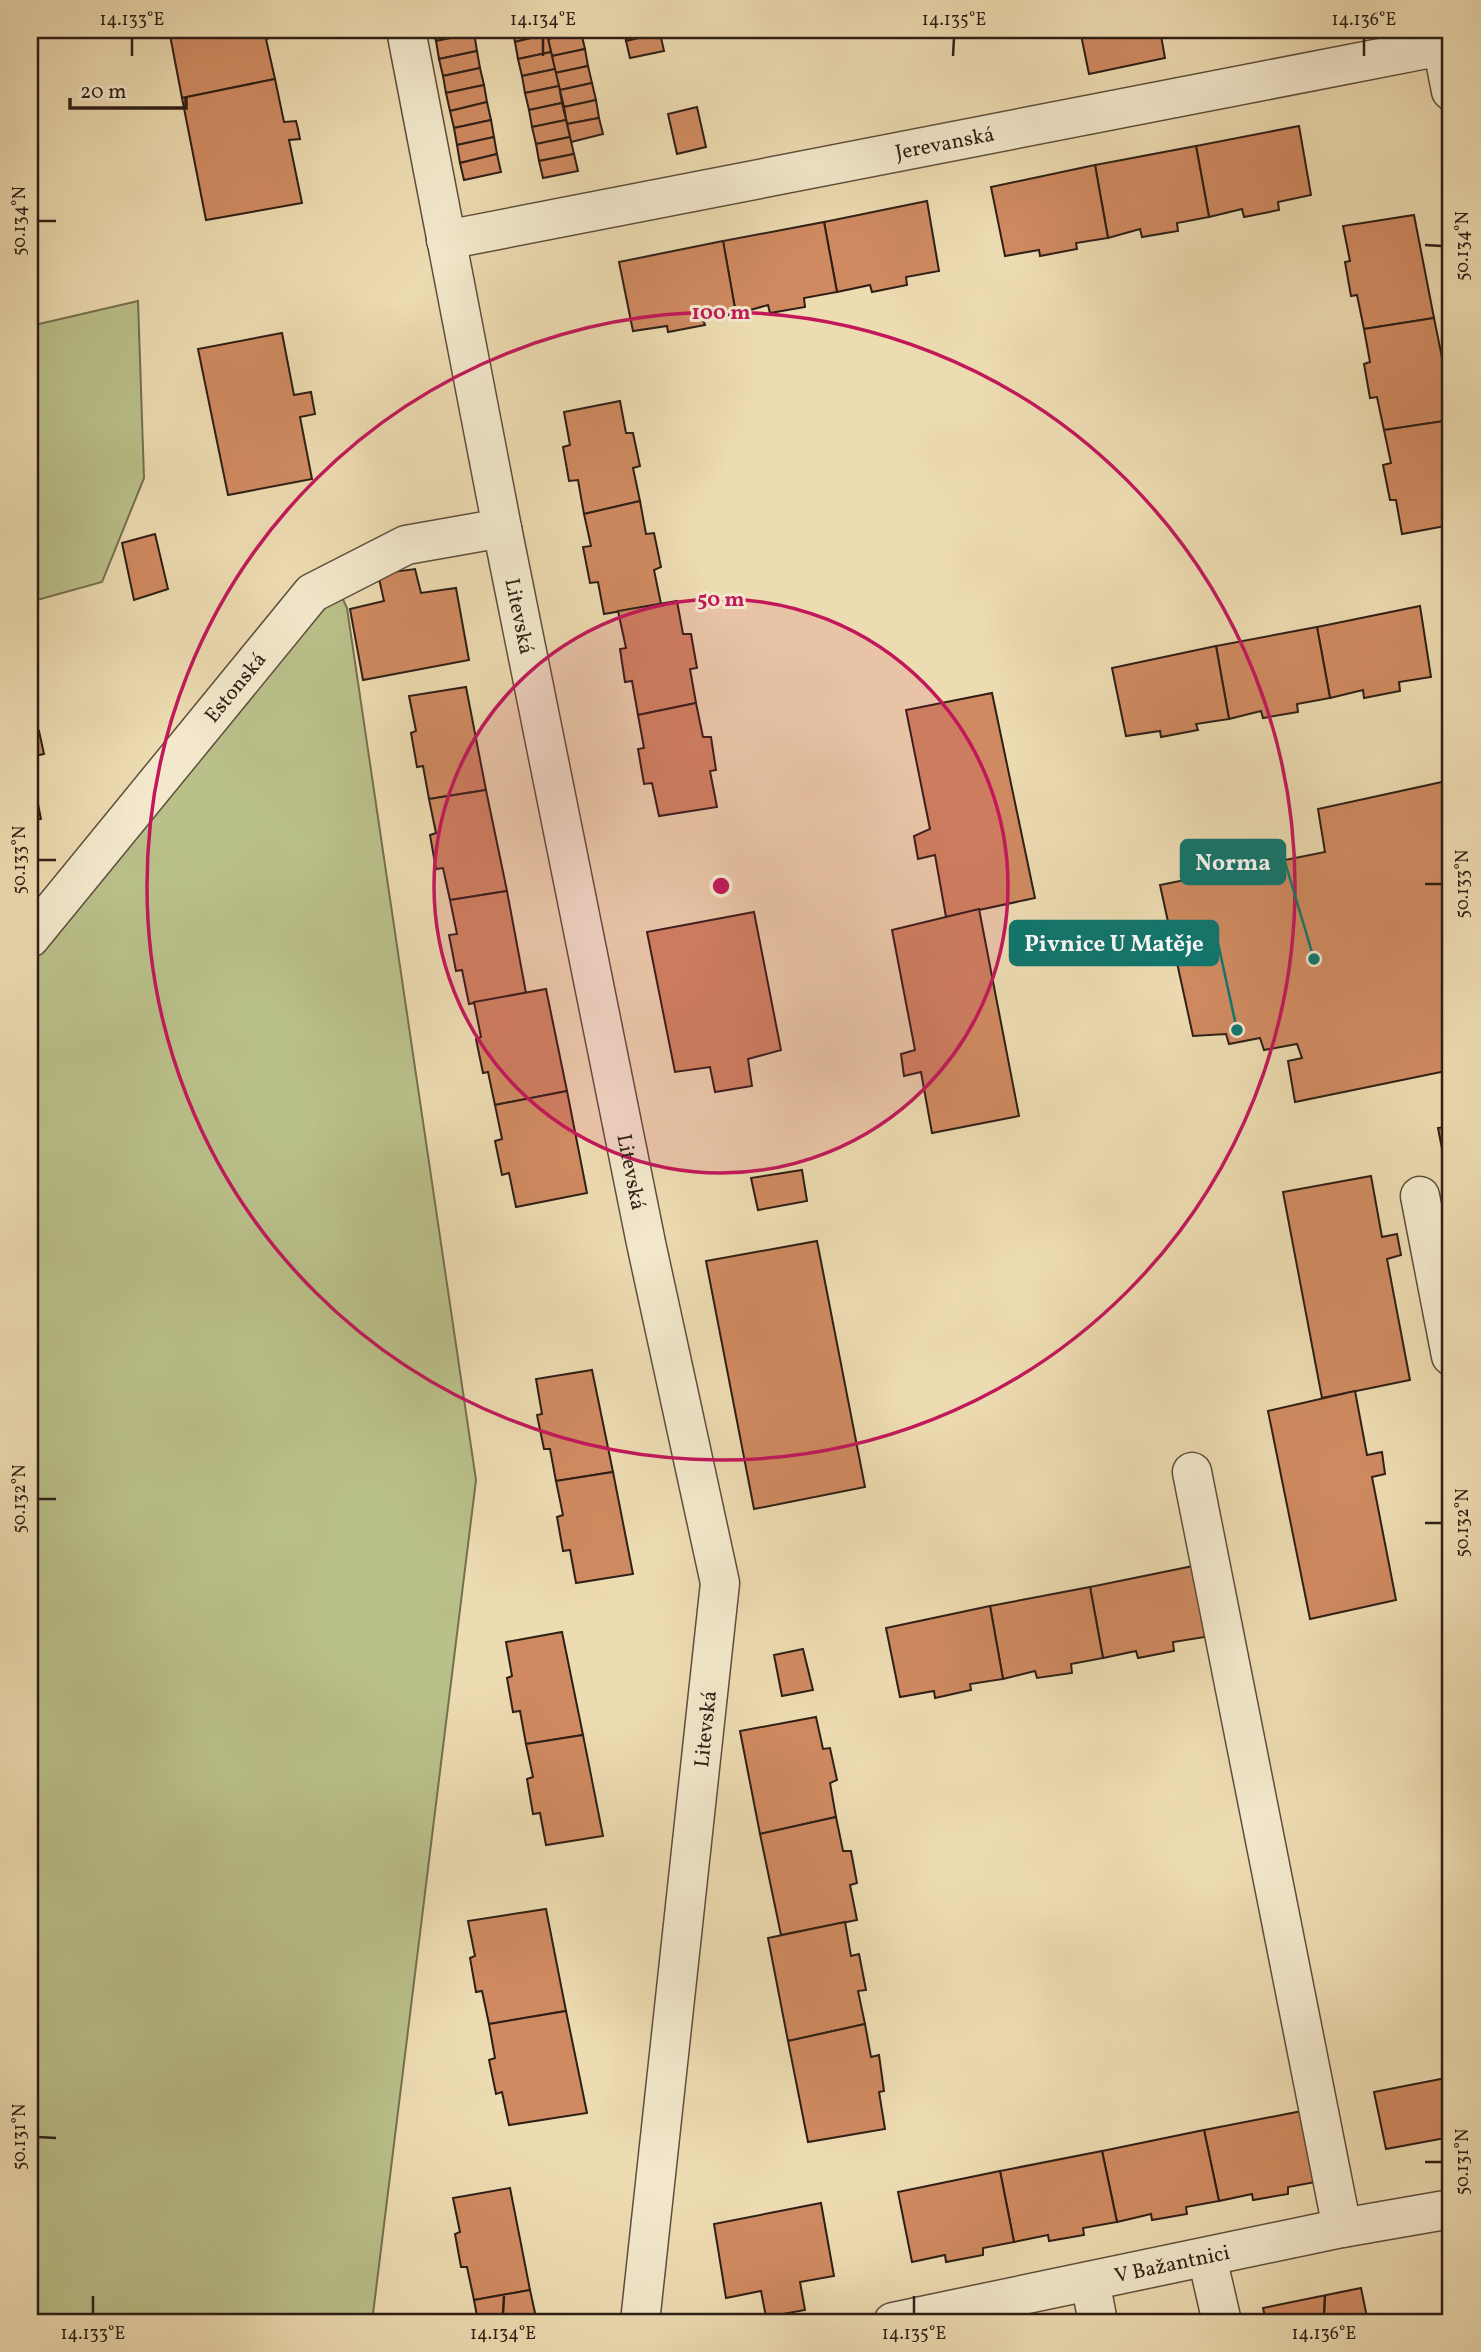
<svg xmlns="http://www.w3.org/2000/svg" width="1481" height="2352" viewBox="0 0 1481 2352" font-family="Vollkorn,serif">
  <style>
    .green { fill: #bac08a; stroke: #747050; stroke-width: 2 }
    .building { fill: #d08a61; stroke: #2e1f16; stroke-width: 2 }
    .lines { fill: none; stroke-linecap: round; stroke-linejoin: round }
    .minor-casing { stroke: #5e4e3d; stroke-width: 41 }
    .minor { stroke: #f3e8cc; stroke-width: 38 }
    .ticks { fill: none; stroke: #2e1f16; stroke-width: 2.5 }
    .ring { fill: none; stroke: #c2185b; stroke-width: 3.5 }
    .labels { text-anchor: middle; stroke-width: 6; stroke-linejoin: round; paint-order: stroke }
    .street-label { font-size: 21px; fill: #2e1f16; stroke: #f3e8cc }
    .centre { fill: #c2185b; stroke: #f3e8cc; stroke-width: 3.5 }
    .ring-label { font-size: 21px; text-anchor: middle; font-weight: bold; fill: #c2185b; stroke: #f3e8cc; stroke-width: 6; stroke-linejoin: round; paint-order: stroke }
    .leader { fill: none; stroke: #0f766e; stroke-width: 2.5 }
    .callout-dot { fill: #0f766e; stroke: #f3e8cc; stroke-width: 2.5 }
    .callout { fill: #0f766e; stroke: #0f766e; stroke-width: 2.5 }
    .callout-label { font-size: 23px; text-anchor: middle; font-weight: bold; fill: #fff }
    .neatline { fill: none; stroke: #2e1f16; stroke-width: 2.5 }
    .ticks-label { font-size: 18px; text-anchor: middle; fill: #2e1f16 }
  </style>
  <rect width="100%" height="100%" fill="#eddbb1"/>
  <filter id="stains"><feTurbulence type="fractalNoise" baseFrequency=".00286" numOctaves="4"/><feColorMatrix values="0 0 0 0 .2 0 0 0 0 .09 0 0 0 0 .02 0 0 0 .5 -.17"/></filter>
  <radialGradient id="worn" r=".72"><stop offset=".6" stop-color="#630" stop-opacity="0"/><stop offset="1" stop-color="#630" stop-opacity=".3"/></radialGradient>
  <g class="green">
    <polygon points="138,301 144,478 102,582 30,602 30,326"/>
    <polygon points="337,586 347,608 476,1480 372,2322 30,2322 30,959 315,604"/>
  </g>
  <g class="building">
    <polygon points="169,30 276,30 277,36 266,39 275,79 182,98"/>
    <polygon points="433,30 473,30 474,33 436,41"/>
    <polygon points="512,30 546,30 547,34 515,42"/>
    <polygon points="546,30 581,30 581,32 548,39"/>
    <polygon points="624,30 659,30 660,33 626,41"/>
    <polygon points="1080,30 1160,30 1165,58 1089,74"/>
    <polygon points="581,32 585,49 552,56 548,39"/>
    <polygon points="474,33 477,51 439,59 436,41"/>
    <polygon points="660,33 664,51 630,58 626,41"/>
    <polygon points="547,34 551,52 518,59 515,42"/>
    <polygon points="585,49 588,66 555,73 552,56"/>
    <polygon points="477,51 480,68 443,76 439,59"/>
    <polygon points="551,52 555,69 522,76 518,59"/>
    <polygon points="588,66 592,83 560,90 555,73"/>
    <polygon points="480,68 484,85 446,93 443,76"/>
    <polygon points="555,69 559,86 525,93 522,76"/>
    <polygon points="275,79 284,122 296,121 298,129 300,139 289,140 302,203 206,220 182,98"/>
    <polygon points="592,83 596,100 564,107 560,90"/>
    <polygon points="484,85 487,102 450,111 446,93"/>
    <polygon points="559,86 562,103 529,110 525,93"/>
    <polygon points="596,100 599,118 567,124 564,107"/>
    <polygon points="487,102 491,120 454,128 450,111"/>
    <polygon points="562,103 566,120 532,127 529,110"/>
    <polygon points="697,107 706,147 677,154 668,114"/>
    <polygon points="599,118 603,134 571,142 567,124"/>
    <polygon points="491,120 494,137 457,145 454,128"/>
    <polygon points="566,120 570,137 536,144 532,127"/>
    <polygon points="1299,126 1311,195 1278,202 1279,210 1244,217 1242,209 1209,217 1196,146"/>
    <polygon points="494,137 497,154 460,163 457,145"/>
    <polygon points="570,137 574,154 539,161 536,144"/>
    <polygon points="1196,146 1209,217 1177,223 1178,231 1142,237 1140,229 1108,238 1095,165"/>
    <polygon points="497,154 501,172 464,180 460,163"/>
    <polygon points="574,154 578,171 543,178 539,161"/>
    <polygon points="1095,165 1108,238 1076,243 1077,249 1040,256 1039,250 1005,256 991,187"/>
    <polygon points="927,201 939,271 906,277 907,285 872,292 870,285 837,292 824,222"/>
    <polygon points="1414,215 1434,318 1364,329 1357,295 1351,296 1345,262 1350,261 1343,226"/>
    <polygon points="824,222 837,292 804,298 805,307 770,313 768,305 736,314 723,241"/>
    <polygon points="723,241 736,314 703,319 705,325 668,332 667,326 633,331 619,262"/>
    <polygon points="1434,318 1451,402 1451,420 1384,430 1377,397 1370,398 1364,364 1370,362 1364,329"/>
    <polygon points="282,333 294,395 311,392 315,414 300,417 312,479 228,495 198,349"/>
    <polygon points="620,401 626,433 633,433 640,466 633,468 640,501 584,514 578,480 569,481 563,447 570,445 564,412"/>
    <polygon points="1451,420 1451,525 1402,534 1396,500 1390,500 1383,465 1391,463 1384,430"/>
    <polygon points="640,501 646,534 654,533 661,567 654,570 661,604 604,614 598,582 590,583 583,547 591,546 584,514"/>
    <polygon points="155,534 168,589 134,600 122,543"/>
    <polygon points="415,569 421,593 456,588 469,660 363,680 350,609 384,601 378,574"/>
    <polygon points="677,601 683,634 691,634 697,668 690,669 696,703 638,715 632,681 625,682 620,649 626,648 618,611"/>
    <polygon points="1420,606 1431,677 1399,682 1400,691 1364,698 1363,690 1330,698 1317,627"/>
    <polygon points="1317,627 1330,698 1297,704 1298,712 1263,718 1261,711 1229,719 1216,646"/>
    <polygon points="1216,646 1229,719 1196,724 1198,730 1161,737 1160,731 1126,736 1112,668"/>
    <polygon points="466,687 486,790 429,799 423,766 417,767 411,733 416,731 409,696"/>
    <polygon points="992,693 1035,898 946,917 935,855 918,859 914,836 930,829 906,710"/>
    <polygon points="696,703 703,737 711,737 716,770 710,771 717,807 659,816 652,783 644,784 638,749 644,748 638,715"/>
    <polygon points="39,731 44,754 30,757 30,733"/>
    <polygon points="30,764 41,819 30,821"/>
    <polygon points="1451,780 1451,1070 1295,1102 1288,1061 1302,1058 1297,1044 1264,1050 1260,1038 1229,1044 1226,1034 1193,1036 1160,885 1325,852 1318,809"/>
    <polygon points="486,790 507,891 450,900 443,868 436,869 430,835 436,833 429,799"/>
    <polygon points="507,891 526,993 469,1004 462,970 456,971 449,935 457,934 450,900"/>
    <polygon points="979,909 1019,1116 932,1133 921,1072 904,1076 901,1054 915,1050 892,930"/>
    <polygon points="754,912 781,1050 748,1059 752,1086 715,1092 710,1067 675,1072 647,932"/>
    <polygon points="546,989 567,1091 495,1105 488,1072 483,1073 476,1039 481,1037 474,1002"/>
    <polygon points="567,1091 587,1193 516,1207 509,1173 502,1175 495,1141 502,1139 495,1105"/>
    <polygon points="1451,1126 1451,1195 1438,1128"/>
    <polygon points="802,1170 807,1201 758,1210 751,1178"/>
    <polygon points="1371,1176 1382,1237 1397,1234 1401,1255 1387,1259 1410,1380 1322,1398 1283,1192"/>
    <polygon points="817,1241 865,1487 754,1509 706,1261"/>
    <polygon points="592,1370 613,1472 556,1481 550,1449 544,1449 537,1415 542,1414 536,1379"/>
    <polygon points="1355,1391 1367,1455 1382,1452 1385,1474 1372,1477 1396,1600 1310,1619 1268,1411"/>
    <polygon points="613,1472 633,1574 576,1583 570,1550 563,1551 557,1517 563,1515 556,1481"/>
    <polygon points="1193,1566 1205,1637 1173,1642 1174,1651 1138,1658 1136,1651 1103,1658 1090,1587"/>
    <polygon points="1090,1587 1103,1658 1071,1664 1072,1673 1037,1678 1035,1671 1003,1679 990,1606"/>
    <polygon points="990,1606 1003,1679 970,1684 971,1690 935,1698 934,1691 900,1697 886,1628"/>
    <polygon points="562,1632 583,1735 526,1744 520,1711 513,1712 507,1678 512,1676 506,1642"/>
    <polygon points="803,1649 813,1690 782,1696 774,1655"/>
    <polygon points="816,1717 823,1749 830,1748 837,1780 830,1783 836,1817 760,1834 740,1731"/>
    <polygon points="583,1735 603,1836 546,1845 540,1813 533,1814 527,1779 533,1777 526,1744"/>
    <polygon points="836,1817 843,1851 851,1851 857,1883 850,1885 857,1920 781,1935 760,1834"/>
    <polygon points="546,1909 566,2011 489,2024 482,1991 476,1992 470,1958 475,1956 468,1921"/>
    <polygon points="845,1922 851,1956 859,1954 866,1990 858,1991 865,2024 788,2041 768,1938"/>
    <polygon points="566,2011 587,2113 509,2125 502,2092 496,2094 489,2060 495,2058 489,2024"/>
    <polygon points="865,2024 871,2057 879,2055 884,2091 879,2092 885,2129 808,2142 788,2041"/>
    <polygon points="1451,2077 1451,2137 1386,2149 1374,2092"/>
    <polygon points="1307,2110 1321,2181 1288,2187 1288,2194 1253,2200 1252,2194 1219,2201 1204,2130"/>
    <polygon points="1204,2130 1219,2201 1186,2207 1187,2214 1152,2220 1151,2214 1117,2222 1102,2151"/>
    <polygon points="1102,2151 1117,2222 1083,2228 1084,2235 1049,2241 1048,2235 1014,2242 1000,2171"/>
    <polygon points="1000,2171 1014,2242 983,2248 983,2255 946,2262 945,2255 912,2262 898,2192"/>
    <polygon points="510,2188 530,2290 474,2300 467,2267 461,2267 455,2234 460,2232 453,2198"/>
    <polygon points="821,2203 834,2276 800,2282 805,2310 766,2317 761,2291 726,2298 714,2224"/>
    <polygon points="1361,2288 1368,2322 1266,2322 1263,2308"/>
    <polygon points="530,2290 537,2322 478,2322 474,2300"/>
  </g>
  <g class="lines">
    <defs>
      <g id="minor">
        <path id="s1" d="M406,30L502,528L646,1243L720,1583L640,2322"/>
        <polyline points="1439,30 1451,91"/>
        <path id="s2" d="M446,240L1442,46"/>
        <path id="s3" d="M30,938L312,593L406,545L502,528"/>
        <polyline points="1420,1196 1451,1356"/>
        <polyline points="1192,1472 1342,2228"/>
        <polyline points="1207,2257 1222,2322"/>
        <polyline points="1090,2281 1098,2322"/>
        <path id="s4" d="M893,2322L1342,2228L1451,2209"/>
      </g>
    </defs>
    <use href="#minor" class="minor-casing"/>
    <use href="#minor" class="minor"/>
  </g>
  <path class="ticks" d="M132,56V38M543,56V38M953,56L954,38M1364,56V38M38,221H56M1425,245L1442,246M38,860H56M1425,884H1442M38,1499H56M1425,1523H1442M38,2137L56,2138M1425,2162H1442M93,2314V2296M503,2314L504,2296M914,2314V2296M1324,2314L1325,2296"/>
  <circle cx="721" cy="886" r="287" fill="#c2185b" fill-opacity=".12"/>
  <g class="ring">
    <circle cx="721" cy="886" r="287"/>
    <circle cx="721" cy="886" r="574"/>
  </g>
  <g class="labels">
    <g class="street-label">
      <text dy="7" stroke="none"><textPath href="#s2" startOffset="508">Jerevanská</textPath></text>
      <text dy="7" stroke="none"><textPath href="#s1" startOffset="597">Litevská</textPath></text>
      <text dy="7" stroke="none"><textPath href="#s3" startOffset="324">Estonská</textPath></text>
      <text dy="7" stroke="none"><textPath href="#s1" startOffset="1164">Litevská</textPath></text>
      <text transform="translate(705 1729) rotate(-84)" y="7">Litevská</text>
      <text dy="7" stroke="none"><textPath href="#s4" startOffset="285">V Bažantnici</textPath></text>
    </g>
  </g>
  <circle cx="721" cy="886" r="10" class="centre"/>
  <g class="ring-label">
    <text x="721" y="319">100 m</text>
    <text x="721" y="606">50 m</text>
  </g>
  <path class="leader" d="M1314 959L1285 862M1237 1030L1218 943"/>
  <g class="callout-dot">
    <circle cx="1314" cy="959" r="7"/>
    <circle cx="1237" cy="1030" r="7"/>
  </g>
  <g class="callout">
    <rect x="1181" y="840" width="104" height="44" rx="7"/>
    <rect x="1010" y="921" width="208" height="44" rx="7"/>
  </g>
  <g class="callout-label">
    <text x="1233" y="870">Norma</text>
    <text x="1114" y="951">Pivnice U Matěje</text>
  </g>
  <rect width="1481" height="2352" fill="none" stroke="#eddbb1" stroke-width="77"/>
  <path d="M70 98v10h116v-10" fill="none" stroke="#2e1f16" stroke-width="3.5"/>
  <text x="80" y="98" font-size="21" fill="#2e1f16" stroke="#f3e8cc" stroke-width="5" paint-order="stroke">20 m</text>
  <rect x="38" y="38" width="1404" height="2276" class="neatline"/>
  <g class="ticks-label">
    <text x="132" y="25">14.133°E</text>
    <text x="543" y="25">14.134°E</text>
    <text x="954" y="25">14.135°E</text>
    <text x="1364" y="25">14.136°E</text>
    <text transform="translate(19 221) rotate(-90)" y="6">50.134°N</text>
    <text transform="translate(1462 246) rotate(-90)" y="6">50.134°N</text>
    <text transform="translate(19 860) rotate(-90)" y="6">50.133°N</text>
    <text transform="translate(1462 884) rotate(-90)" y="6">50.133°N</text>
    <text transform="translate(19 1499) rotate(-90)" y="6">50.132°N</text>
    <text transform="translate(1462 1523) rotate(-90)" y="6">50.132°N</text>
    <text transform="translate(19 2137) rotate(-90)" y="6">50.131°N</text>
    <text transform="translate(1462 2162) rotate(-90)" y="6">50.131°N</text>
    <text x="93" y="2339">14.133°E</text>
    <text x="503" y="2339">14.134°E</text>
    <text x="914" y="2339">14.135°E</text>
    <text x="1324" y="2339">14.136°E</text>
  </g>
  <rect width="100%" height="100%" filter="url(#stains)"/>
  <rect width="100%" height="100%" fill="url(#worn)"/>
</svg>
